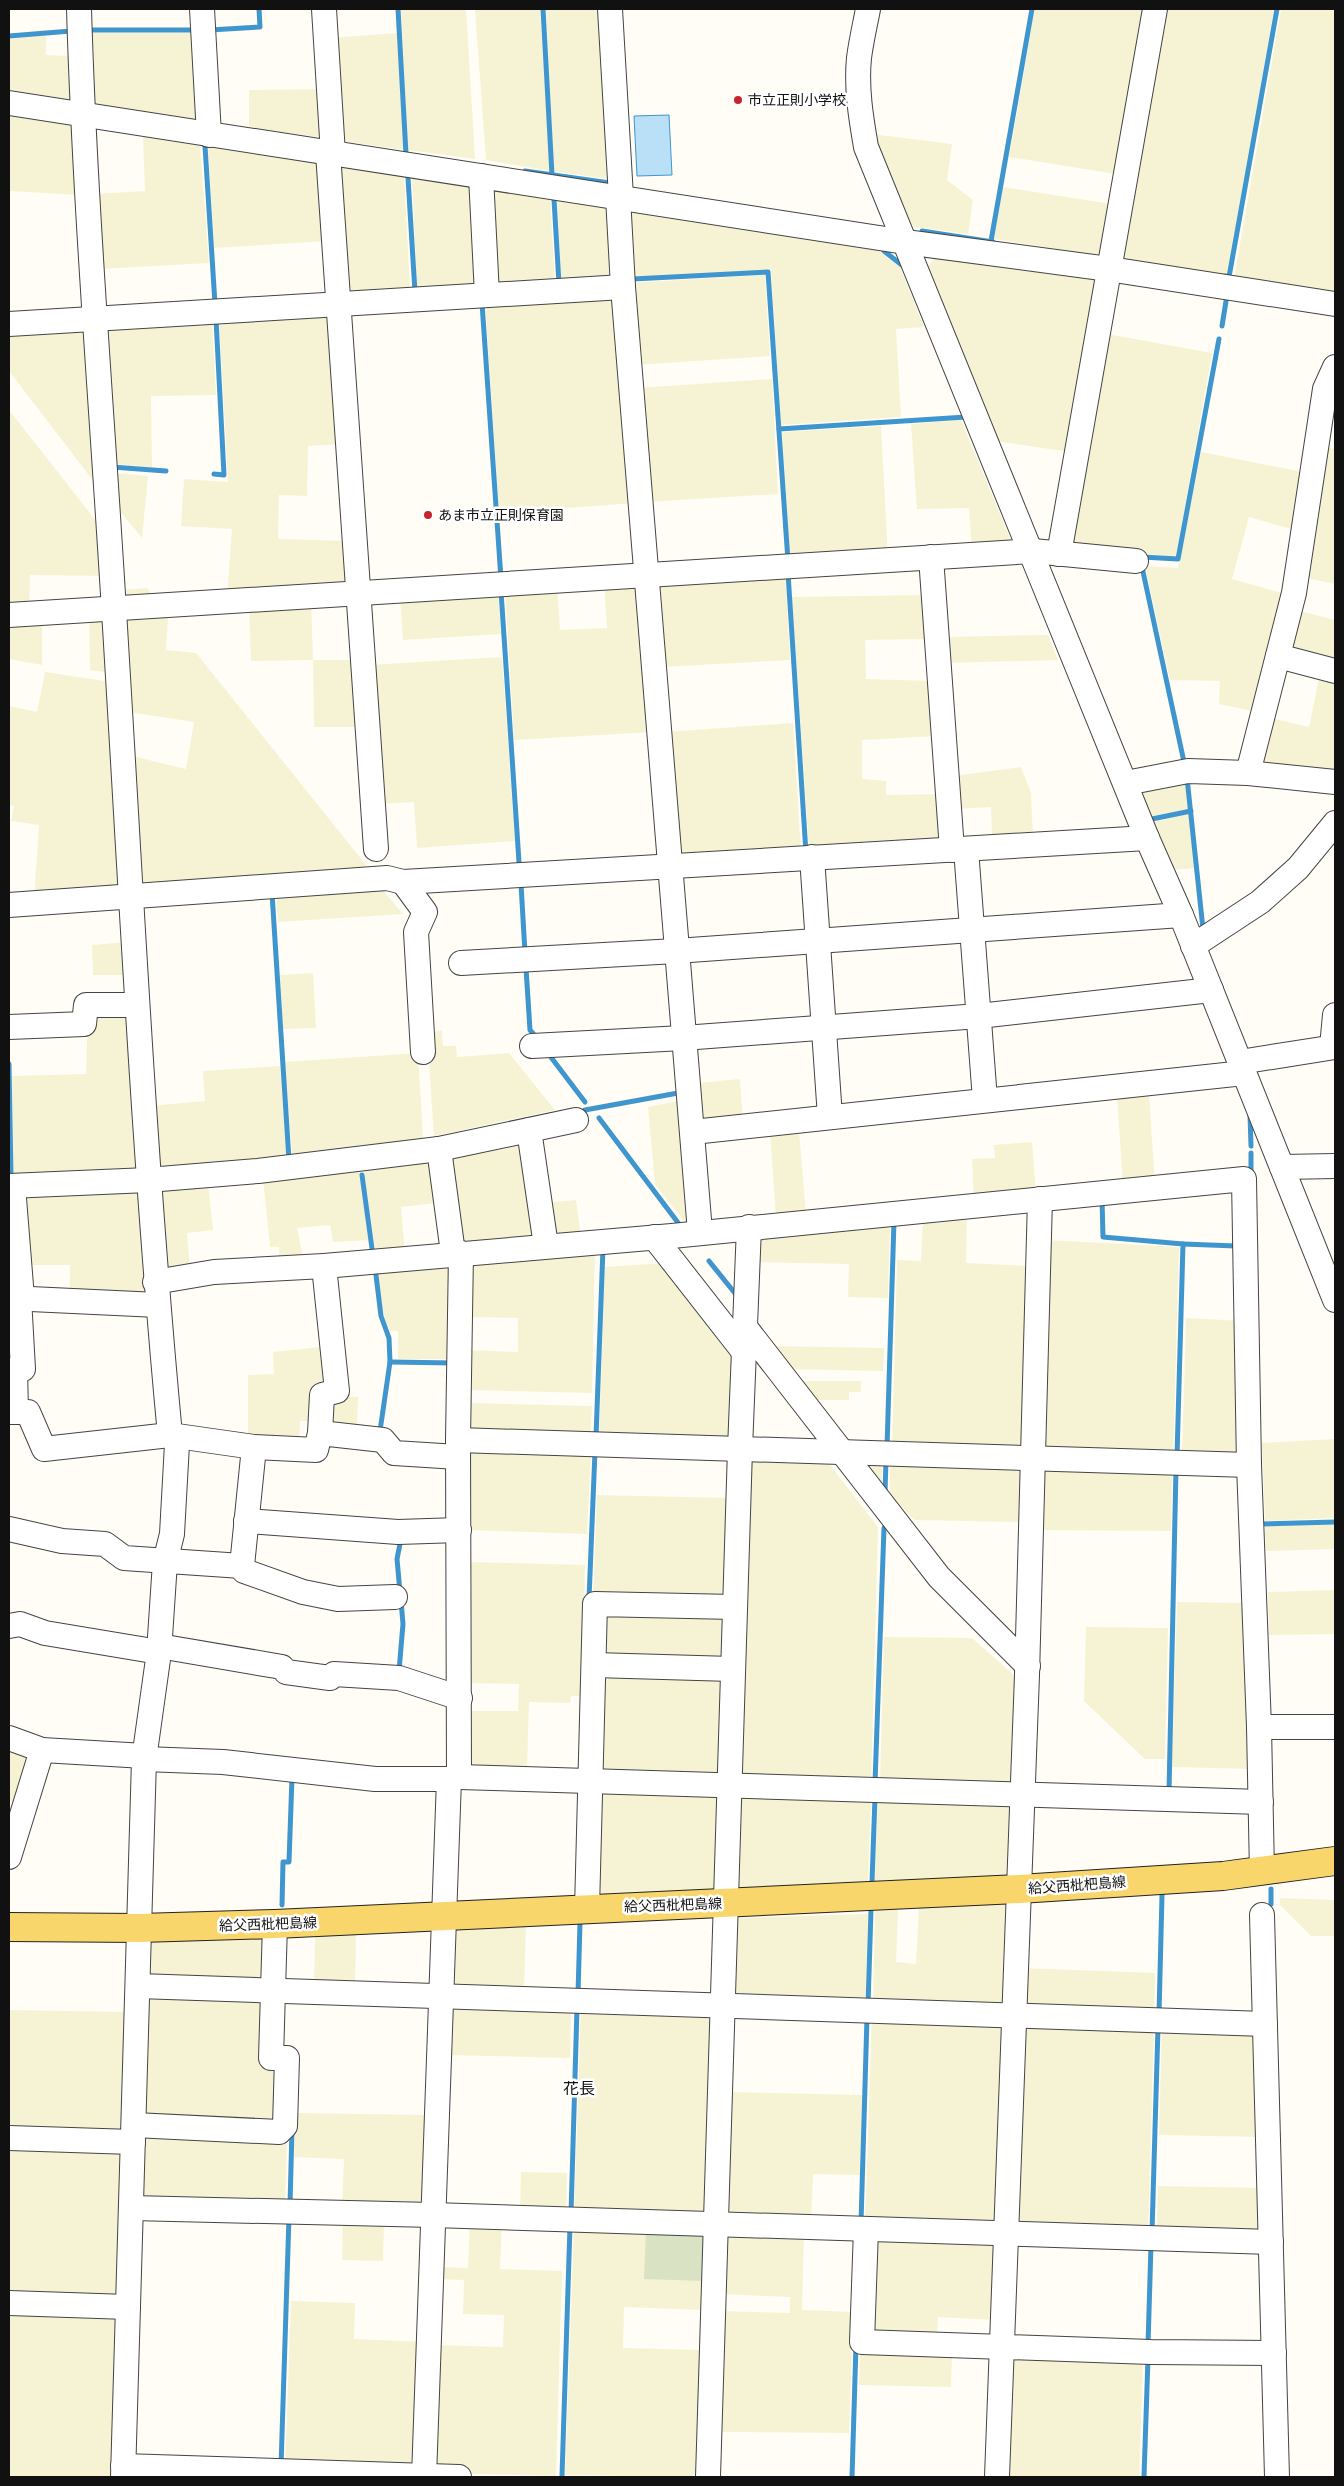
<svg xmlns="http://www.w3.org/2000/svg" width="1344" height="2486" viewBox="0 0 1344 2486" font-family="Literata,'Noto Sans JP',serif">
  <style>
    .farmland { fill: #f6f3d4 }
    .cemetery { fill: #d9e3c4 }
    .water { fill: #b9e0f7; stroke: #3f96cf }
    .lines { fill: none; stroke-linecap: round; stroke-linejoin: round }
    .stream { stroke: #3f96cf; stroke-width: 5 }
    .minor-casing { stroke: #444; stroke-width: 26 }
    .major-casing { stroke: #222; stroke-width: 30 }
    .minor { stroke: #fff; stroke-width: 24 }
    .major { stroke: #f9d66b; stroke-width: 28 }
    .poi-dot { fill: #c4262e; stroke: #fff; stroke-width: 2 }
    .labels { text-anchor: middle; stroke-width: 5; stroke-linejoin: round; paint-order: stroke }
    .poi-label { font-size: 14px; fill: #111; stroke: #fff; text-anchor: start }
    .street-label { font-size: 14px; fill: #111; stroke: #fff }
    .quarter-label { font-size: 16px; fill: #111; stroke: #fff }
  </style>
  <rect width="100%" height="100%" fill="#fffdf5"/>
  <g class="farmland">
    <polygon points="401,9 466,9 475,159 408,150"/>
    <polygon points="475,9 540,9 550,171 486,160"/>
    <polygon points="546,9 604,9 614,180 554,171"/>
    <polygon points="1035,9 1146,9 1116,174 1009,157"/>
    <polygon points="1161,9 1274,9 1227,275 1116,258"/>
    <polygon points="1281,9 1335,9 1335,296 1234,279"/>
    <polygon points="85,33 194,33 198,120 87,103"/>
    <polygon points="397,33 405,150 336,140 331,38"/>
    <polygon points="46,35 46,55 73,56 74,95 68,99 9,90 9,39"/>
    <polygon points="325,89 327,138 249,128 249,90"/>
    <polygon points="9,115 71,125 77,132 80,195 9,191"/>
    <polygon points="872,134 952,144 947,180 973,200 968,234 915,227 904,216"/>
    <polygon points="143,135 200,145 209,263 99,269 94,194 145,191"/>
    <polygon points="208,146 314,161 323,172 327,241 214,248"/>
    <polygon points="342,166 404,176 410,289 346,294 337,171"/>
    <polygon points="412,177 473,186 476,285 417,288"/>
    <polygon points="1003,187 1111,204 1101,256 994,239"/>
    <polygon points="489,188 550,197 555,281 497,283"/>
    <polygon points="557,199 605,206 609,210 614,271 610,279 561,281"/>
    <polygon points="633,207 872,246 900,267 924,327 896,329 901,417 781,425 771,270 635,277 630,212"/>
    <polygon points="936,257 1096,280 1070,452 995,441 926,268"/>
    <polygon points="765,275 770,356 635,365 628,283"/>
    <polygon points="615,293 635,503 499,513 485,300"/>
    <polygon points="328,312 341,444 308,446 307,496 279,495 278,539 348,541 352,587 227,599 232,529 181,526 184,479 228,482 219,320"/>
    <polygon points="212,320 216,395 151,396 152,467 112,464 104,331 109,326"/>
    <polygon points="84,325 95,483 9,371 9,329"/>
    <polygon points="1102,333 1212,353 1176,557 1067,546"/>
    <polygon points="772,379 778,494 647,502 637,388"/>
    <polygon points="9,410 104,531 104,576 30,575 29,609 9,610"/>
    <polygon points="961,420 1014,548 972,551 969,508 917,509 911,424"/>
    <polygon points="881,426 888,557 790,563 782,432"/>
    <polygon points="1320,446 1335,449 1335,584 1302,577"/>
    <polygon points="1201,452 1303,472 1295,530 1249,517 1232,579 1289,595 1258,712 1219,704 1220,681 1170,680 1145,566 1178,568"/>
    <polygon points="115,473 148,476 142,538 114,504"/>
    <polygon points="785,572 790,660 661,667 656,583"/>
    <polygon points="639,580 652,732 514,740 505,588 557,585 560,630 607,628 604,582"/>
    <polygon points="147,588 157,602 123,604 121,590"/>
    <polygon points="498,588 501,634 403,640 400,595"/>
    <polygon points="925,595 929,639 865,640 866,679 932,681 937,736 862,740 862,779 886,781 886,795 942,794 940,841 809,849 792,597"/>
    <polygon points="311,602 313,660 356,660 361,727 314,727 313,660 251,661 249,605"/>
    <polygon points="1296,610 1335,620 1335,661 1286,648"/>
    <polygon points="123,612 168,617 166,650 196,653 374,875 140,887 132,756 186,769 194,722 129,712"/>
    <polygon points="104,613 111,673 90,670 89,614"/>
    <polygon points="42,618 42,665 9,659 9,620"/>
    <polygon points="1048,635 1058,660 946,663 945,637"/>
    <polygon points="502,657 515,841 417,848 414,802 378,804 369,665"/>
    <polygon points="45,672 111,682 124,888 34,899 39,825 11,821 14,806 9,805 9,706 37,712"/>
    <polygon points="1320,673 1335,677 1335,766 1333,777 1262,769 1259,762 1271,718 1309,727"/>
    <polygon points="793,723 801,853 679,861 666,732"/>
    <polygon points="1021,767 1031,793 1033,838 992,841 991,807 955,809 953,776"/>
    <polygon points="1184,778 1188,809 1149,817 1137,787"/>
    <polygon points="1189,813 1195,868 1171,870 1152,823"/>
    <polygon points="381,888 403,914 278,922 276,894"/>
    <polygon points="128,942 130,975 93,975 92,945"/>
    <polygon points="313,973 316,1028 283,1029 280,975"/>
    <polygon points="126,1009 141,1167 13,1174 12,1076 86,1074 88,1013"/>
    <polygon points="442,1031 443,1046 456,1046 457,1057 509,1053 555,1110 434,1136 427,1032"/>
    <polygon points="418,1053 423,1138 292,1156 285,1062"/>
    <polygon points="280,1066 287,1157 153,1167 150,1106 205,1101 203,1071"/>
    <polygon points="740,1079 743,1121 701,1124 698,1083"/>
    <polygon points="1149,1093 1155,1184 1123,1186 1117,1096"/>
    <polygon points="683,1100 694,1224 686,1224 655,1184 648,1107"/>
    <polygon points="799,1131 806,1215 776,1217 770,1133"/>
    <polygon points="526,1137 542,1238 456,1248 443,1154"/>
    <polygon points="1032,1142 1036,1194 974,1200 972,1159 995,1158 994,1145"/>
    <polygon points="436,1155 444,1202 401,1207 405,1253 376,1255 363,1166"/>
    <polygon points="359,1167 368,1240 333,1242 330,1225 297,1228 304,1263 280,1265 279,1247 270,1247 263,1178"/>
    <polygon points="208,1183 213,1230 187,1233 190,1271 164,1274 152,1187"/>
    <polygon points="142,1187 151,1293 70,1292 70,1265 23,1265 20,1193"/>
    <polygon points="576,1200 581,1237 552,1240 543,1203"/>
    <polygon points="967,1213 966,1263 1029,1266 1022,1447 892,1450 897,1260 921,1261 923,1217"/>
    <polygon points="890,1222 888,1298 848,1297 849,1264 754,1262 755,1235"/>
    <polygon points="1046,1240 1179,1247 1173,1459 1043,1455"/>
    <polygon points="595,1246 592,1393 468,1390 465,1350 518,1352 518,1318 466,1317 467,1258"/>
    <polygon points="456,1257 454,1359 398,1359 398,1331 390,1331 384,1316 377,1266"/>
    <polygon points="664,1263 736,1351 732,1440 599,1440 605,1267"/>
    <polygon points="1186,1318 1242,1321 1246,1461 1182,1459"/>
    <polygon points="330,1346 333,1383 315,1421 300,1421 299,1444 248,1442 248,1375 274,1374 273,1352"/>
    <polygon points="771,1346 884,1348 883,1371 787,1369"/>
    <polygon points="799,1381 861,1381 861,1392 849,1392 849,1400 813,1400"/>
    <polygon points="337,1396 358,1397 357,1430 331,1428 326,1401"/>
    <polygon points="468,1403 592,1406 590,1439 467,1431"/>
    <polygon points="1335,1439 1335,1518 1265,1521 1262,1443"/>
    <polygon points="475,1445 591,1449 587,1534 469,1530 467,1453"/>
    <polygon points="747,1456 823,1456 878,1527 871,1784 737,1775"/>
    <polygon points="861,1457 882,1458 882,1488"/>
    <polygon points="890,1458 1021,1466 1020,1522 915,1520 890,1495"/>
    <polygon points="1037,1467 1172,1467 1171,1531 1037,1530"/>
    <polygon points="597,1495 731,1498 728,1598 593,1598"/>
    <polygon points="1335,1524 1335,1549 1266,1551 1265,1526"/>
    <polygon points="468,1562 585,1565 582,1696 571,1696 570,1703 529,1702 527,1768 465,1767 465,1711 518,1711 519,1684 466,1683"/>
    <polygon points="1335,1590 1335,1634 1269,1635 1268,1592"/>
    <polygon points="1177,1602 1248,1603 1254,1769 1172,1767"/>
    <polygon points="600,1612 728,1616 721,1661 603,1658"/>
    <polygon points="1086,1627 1168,1628 1165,1759 1145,1759 1084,1701"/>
    <polygon points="884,1637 972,1638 1017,1678 1012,1784 880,1781"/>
    <polygon points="721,1675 726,1682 723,1771 717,1777 601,1774 599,1677"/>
    <polygon points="9,1745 35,1754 20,1804 9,1801"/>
    <polygon points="595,1791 722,1796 720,1890 591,1896"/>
    <polygon points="736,1793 871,1793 868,1881 738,1889"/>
    <polygon points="878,1793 1014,1803 1011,1876 875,1881"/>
    <polygon points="1280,1898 1335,1900 1335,1936 1311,1936 1280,1905"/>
    <polygon points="1010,1901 1004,2006 873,2006 875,1908 898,1907 896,1962 916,1964 919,1906"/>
    <polygon points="868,1914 865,2006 730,2001 731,1955 737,1955 738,1918"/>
    <polygon points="526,1924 524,1993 448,1992 449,1927"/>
    <polygon points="356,1931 355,1989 314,1988 315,1934"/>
    <polygon points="266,1936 268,1980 147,1975 148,1940"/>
    <polygon points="1022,1968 1155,1973 1154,2015 1026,2011"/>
    <polygon points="150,1994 262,1998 282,2065 280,2121 142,2115 145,1998"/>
    <polygon points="447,2002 571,2005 570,2058 446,2055"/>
    <polygon points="581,2005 714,2010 706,2221 574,2216"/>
    <polygon points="9,2010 128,2012 124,2137 9,2134"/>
    <polygon points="872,2015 1005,2024 999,2225 865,2225"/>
    <polygon points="1020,2025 1154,2025 1148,2234 1016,2230"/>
    <polygon points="1162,2025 1258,2029 1263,2137 1159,2135"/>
    <polygon points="727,2092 862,2095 860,2175 813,2174 811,2224 724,2221"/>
    <polygon points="295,2113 429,2115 426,2205 342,2208 344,2159 294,2157"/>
    <polygon points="141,2137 287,2138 285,2207 139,2203"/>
    <polygon points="9,2143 124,2147 118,2302 9,2297"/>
    <polygon points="521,2172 567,2173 566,2216 520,2215"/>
    <polygon points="1158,2186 1264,2188 1265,2233 1157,2234"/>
    <polygon points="343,2219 384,2220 383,2261 342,2260"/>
    <polygon points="470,2222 502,2223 500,2269 562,2271 556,2476 435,2473 435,2345 503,2347 504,2315 463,2314 464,2280 438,2279 439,2267 468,2268"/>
    <polygon points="574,2226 646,2229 703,2281 702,2310 624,2307 623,2348 700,2350 696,2473 691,2477 565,2475"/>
    <polygon points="722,2230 804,2233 802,2310 853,2312 849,2433 716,2432 720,2311 790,2313 790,2297 719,2294"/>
    <polygon points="869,2239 998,2244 995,2320 938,2317 937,2340 868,2338"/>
    <polygon points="291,2301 355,2303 354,2339 425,2342 420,2469 285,2468"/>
    <polygon points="9,2308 117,2311 112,2477 9,2477"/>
    <polygon points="860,2346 952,2350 951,2387 859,2385"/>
    <polygon points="1009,2353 1143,2355 1139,2477 1004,2477"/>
  </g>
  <polygon class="cemetery" points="646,2229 705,2232 703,2281 644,2279"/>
  <polygon class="water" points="669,115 672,175 637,176 634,116"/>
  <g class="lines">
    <g class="stream">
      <polyline points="398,9 406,154"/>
      <polyline points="543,9 552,175"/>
      <polyline points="87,30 196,30"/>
      <polyline points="210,30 260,27 259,9"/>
      <polyline points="9,36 71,31"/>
      <polyline points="205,146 215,304"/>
      <polyline points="525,171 610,183"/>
      <polyline points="408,178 415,292 417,292"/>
      <polyline points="554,199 559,284"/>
      <polyline points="922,231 993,242"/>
      <polyline points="991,241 1032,9"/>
      <polyline points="884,251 903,266"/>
      <polyline points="632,276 633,279 768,272 788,561"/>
      <polyline points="1225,276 1229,277 1277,9"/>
      <polyline points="482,303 501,579"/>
      <polyline points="1222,326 1227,295"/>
      <polyline points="779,429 966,417"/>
      <polyline points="112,467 166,471"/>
      <polyline points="214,474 224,475 216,319"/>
      <polyline points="1142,557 1178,559 1219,339"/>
      <polyline points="1142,567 1184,762"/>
      <polyline points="788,573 806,853"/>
      <polyline points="501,591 519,862"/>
      <polyline points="1187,778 1203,929"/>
      <polyline points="1152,819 1191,811"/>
      <polyline points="521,884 525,953"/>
      <polyline points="272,893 289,1160"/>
      <polyline points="526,968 530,1030 536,1037"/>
      <polyline points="547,1052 585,1102"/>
      <polyline points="9,1064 11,1177"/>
      <polyline points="585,1110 678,1093"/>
      <polyline points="1250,1115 1251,1146"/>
      <polyline points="599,1118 682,1228"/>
      <polyline points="1251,1153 1251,1175"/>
      <polyline points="362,1175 373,1256"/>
      <polyline points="1102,1199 1103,1237 1183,1244 1177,1456"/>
      <polyline points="1183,1244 1236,1246"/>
      <polyline points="709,1261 738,1297"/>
      <polyline points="375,1267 381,1316 389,1338 390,1362 380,1431"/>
      <polyline points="390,1362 454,1363"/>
      <polyline points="596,1437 603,1248"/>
      <polyline points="887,1447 894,1221"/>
      <polyline points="885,1493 886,1459"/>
      <polyline points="1261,1524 1335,1522"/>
      <polyline points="400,1592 397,1559 401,1539"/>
      <polyline points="589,1599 595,1451"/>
      <polyline points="399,1671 403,1624 401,1601"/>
      <polyline points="875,1783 884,1528"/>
      <polyline points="1169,1792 1176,1469"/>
      <polyline points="872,1882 875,1797"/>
      <polyline points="1271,1889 1271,1904"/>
      <polyline points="282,1905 283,1862 289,1862 292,1777 290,1777"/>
      <polyline points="578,1994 580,1923"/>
      <polyline points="868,2005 871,1910"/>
      <polyline points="1159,2014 1162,1895"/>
      <polyline points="290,2205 292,2129"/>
      <polyline points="571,2214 577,2008"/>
      <polyline points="861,2223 867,2017"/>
      <polyline points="1152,2232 1158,2027"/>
      <polyline points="1148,2345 1151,2245"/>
      <polyline points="281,2466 289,2217"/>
      <polyline points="562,2476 570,2226"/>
      <polyline points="852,2477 856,2345"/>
      <polyline points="1144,2477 1148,2358"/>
    </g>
    <defs>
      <g id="minor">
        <path d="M79,9C85,210 102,410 114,611C131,886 144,1161 170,1435L177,1444L172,1534L165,1562L159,1652L144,1759L123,2477"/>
        <polyline points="202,9 209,135"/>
        <polyline points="324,9 333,154"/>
        <polyline points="610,9 621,197"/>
        <path d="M868,9C865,25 861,42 859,58C856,88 861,118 866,147L1147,838L1181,915L1335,1300"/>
        <polyline points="9,103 905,242 1109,269 1335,304"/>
        <polyline points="328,153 376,849"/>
        <polyline points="481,176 487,295"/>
        <polyline points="618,197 623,287 700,1232"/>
        <polyline points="9,324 623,287"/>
        <polyline points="1059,554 1155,9"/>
        <polyline points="931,557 952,850"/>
        <polyline points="9,615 1033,551 1136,561"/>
        <polyline points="1278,656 1335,671"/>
        <polyline points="1248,773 1294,593 1325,389 1335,367"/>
        <polyline points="1126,783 1188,771 1248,773 1335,782"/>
        <polyline points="966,849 985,1100"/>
        <polyline points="812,857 830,1117"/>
        <polyline points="403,882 425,912 416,932 423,1052"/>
        <polyline points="9,905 387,878 403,882 1147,838"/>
        <polyline points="1193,946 1260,902 1298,868 1335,823"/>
        <polyline points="461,963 676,951 1181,915"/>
        <polyline points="9,1027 84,1024 86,1005 137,1005"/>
        <polyline points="532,1046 683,1038 979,1016 1211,990"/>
        <polyline points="1332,1047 1335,1015"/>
        <polyline points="1240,1062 1335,1047"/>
        <polyline points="529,1130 546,1246"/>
        <polyline points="693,1132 1244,1073"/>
        <polyline points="439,1149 453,1253"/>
        <polyline points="1282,1167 1335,1166"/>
        <polyline points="9,1186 148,1180 258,1171 439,1149 576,1120"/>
        <polyline points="13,1186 22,1298"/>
        <polyline points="654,1237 744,1352"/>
        <polyline points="155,1282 214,1272 324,1266 672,1236 1244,1179 1249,1465 1259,1727 1262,1872"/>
        <polyline points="9,1298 158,1305"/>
        <polyline points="745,1327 939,1577 1028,1666"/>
        <polyline points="9,1412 28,1412 44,1449 170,1435 254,1447 316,1450 320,1433 383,1440 394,1453 458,1457"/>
        <polyline points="16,1412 15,1369 23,1369 19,1298"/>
        <polyline points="320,1433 322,1395 337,1391 324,1266"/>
        <polyline points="458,1440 1249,1465"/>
        <polyline points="246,1521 398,1532 459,1530"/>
        <polyline points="9,1529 62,1541 105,1544 124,1558 242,1566 254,1447"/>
        <polyline points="242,1566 244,1571 303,1592 338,1599 395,1597"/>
        <polyline points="9,1626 20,1624 45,1633 159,1652"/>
        <polyline points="159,1646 282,1667 286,1672 330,1678 334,1674 399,1678 460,1698"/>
        <polyline points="594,1665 732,1669"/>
        <polyline points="1259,1727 1335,1727"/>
        <polyline points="9,1738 42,1750 145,1756"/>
        <polyline points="144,1759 223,1762 375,1779 449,1779 459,1777 458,1440 461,1253"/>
        <polyline points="459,1777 1261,1802"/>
        <polyline points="9,1857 42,1750"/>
        <polyline points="587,1909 595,1604 735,1607"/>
        <polyline points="1262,1915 1277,2477"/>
        <polyline points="138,1986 1265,2024"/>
        <polyline points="134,2125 279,2132 285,2126 287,2058 271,2058 275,1924"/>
        <polyline points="9,2138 133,2142"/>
        <polyline points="131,2208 433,2215 1271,2242"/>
        <polyline points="866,2229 862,2342 1151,2352 1274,2353"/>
        <polyline points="9,2303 128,2307"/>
        <polyline points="123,2466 459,2477"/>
        <polyline points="424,2477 449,1779"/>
        <polyline points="708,2477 740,1449 749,1227"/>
        <polyline points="997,2477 1027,1675 1040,1199"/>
      </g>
      <polyline id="major" points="9,1927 140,1928 275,1924 1019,1889 1223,1876 1335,1861"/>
    </defs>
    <use href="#minor" class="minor-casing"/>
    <use href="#major" class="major-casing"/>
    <use href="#minor" class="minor"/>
    <use href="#major" class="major"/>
  </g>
  <g class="poi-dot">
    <circle cx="738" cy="100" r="5"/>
    <circle cx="428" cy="515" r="5"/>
  </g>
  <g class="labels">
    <g class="poi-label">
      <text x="748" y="105">市立正則小学校</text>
      <text x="438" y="520">あま市立正則保育園</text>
    </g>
    <g class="street-label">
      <text transform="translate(1077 1885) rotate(-4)" y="5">給父西枇杷島線</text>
      <text transform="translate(673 1905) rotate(-2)" y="5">給父西枇杷島線</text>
      <text transform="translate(268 1924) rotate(-2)" y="5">給父西枇杷島線</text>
    </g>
    <g class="quarter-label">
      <text x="579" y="2094">花長</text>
    </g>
  </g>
  <rect width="1344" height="2486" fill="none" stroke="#111111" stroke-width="20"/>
</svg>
